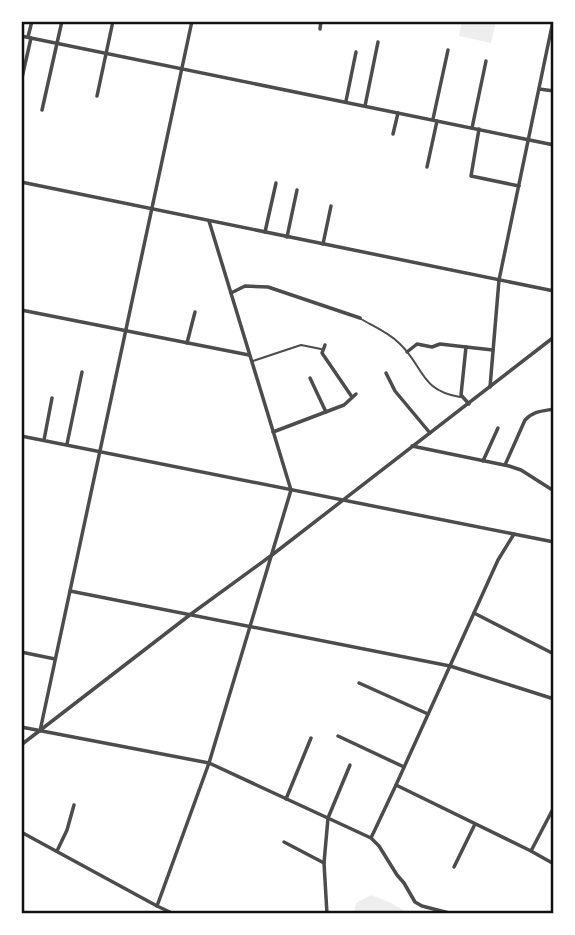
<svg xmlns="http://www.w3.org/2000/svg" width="575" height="935" viewBox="0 0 575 935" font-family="Cabin,sans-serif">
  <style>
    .green { fill: #eee }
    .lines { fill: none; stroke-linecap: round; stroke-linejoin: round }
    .service { stroke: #4c4c4c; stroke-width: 2 }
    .minor { stroke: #4c4c4c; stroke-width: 3.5 }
    .neatline { fill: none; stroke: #111; stroke-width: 2.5 }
  </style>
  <rect width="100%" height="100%" fill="#fff"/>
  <g class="green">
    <polygon points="462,21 496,21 491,43 459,36"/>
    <polygon points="371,895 389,902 410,914 354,914 356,903"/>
  </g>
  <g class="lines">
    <g class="service">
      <path d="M361,319C373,326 389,333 399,343C424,366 419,390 460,397"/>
      <polyline points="253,361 301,345 321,349"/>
    </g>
    <g class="minor">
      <polyline points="320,29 321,21"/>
      <polyline points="21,36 554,145"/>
      <polyline points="28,37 32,21"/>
      <polyline points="21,82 31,38"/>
      <polyline points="539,89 554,91"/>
      <polyline points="97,96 113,21"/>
      <polyline points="346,101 356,52"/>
      <polyline points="365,106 378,42"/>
      <polyline points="42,110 62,21"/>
      <polyline points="433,119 448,50"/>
      <polyline points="472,128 486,61"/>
      <polyline points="479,129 471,176 519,186"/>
      <polyline points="393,134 398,113"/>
      <polyline points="427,167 437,121"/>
      <polyline points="21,182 554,291"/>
      <polyline points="265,232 276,183"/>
      <polyline points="287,237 297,190"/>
      <polyline points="323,244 331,206"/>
      <polyline points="231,293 245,286 268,287 360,318"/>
      <polyline points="21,310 249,355"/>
      <polyline points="187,343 195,312"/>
      <polyline points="325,345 322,353 352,397"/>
      <polyline points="407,352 417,344 432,347 440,344 466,347"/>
      <polyline points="386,373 395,391 430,433"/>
      <polyline points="310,378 326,412"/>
      <polyline points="490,387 499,280 553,21"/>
      <polyline points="469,404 461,395 466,347 493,350"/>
      <polyline points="273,432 344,405 356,394"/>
      <polyline points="21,436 554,542"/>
      <polyline points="44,440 52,398"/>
      <polyline points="67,444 82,372"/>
      <polyline points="412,446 509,466 521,470 554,491"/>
      <polyline points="483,461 498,428"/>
      <path d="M505,465L525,420C533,411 543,411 554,409"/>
      <polyline points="70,591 450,666 554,699"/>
      <polyline points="474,613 554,654"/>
      <polyline points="21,652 55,659"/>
      <polyline points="359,683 428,714"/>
      <polyline points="21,727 209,763 371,838 396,785 531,851 554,864"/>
      <polyline points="40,731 192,21"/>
      <polyline points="338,736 404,767"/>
      <polyline points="21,745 191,614 272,555 554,337"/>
      <polyline points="396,785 498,560 514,534"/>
      <polyline points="286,799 311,738"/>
      <polyline points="21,832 157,906 174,914"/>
      <polyline points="371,838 379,846 397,875 404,883 415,902 422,906 453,914"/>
      <polyline points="284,842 324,863"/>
      <polyline points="57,851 67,830 74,805"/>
      <polyline points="531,851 554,807"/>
      <polyline points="454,867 475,824"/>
      <polyline points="157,906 209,763 291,490 209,221"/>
      <polyline points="327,914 324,863 328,818 350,765"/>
    </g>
  </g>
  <rect width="575" height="935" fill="none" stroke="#ffffff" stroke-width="46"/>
  <rect x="23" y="23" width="529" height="889" class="neatline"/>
</svg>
